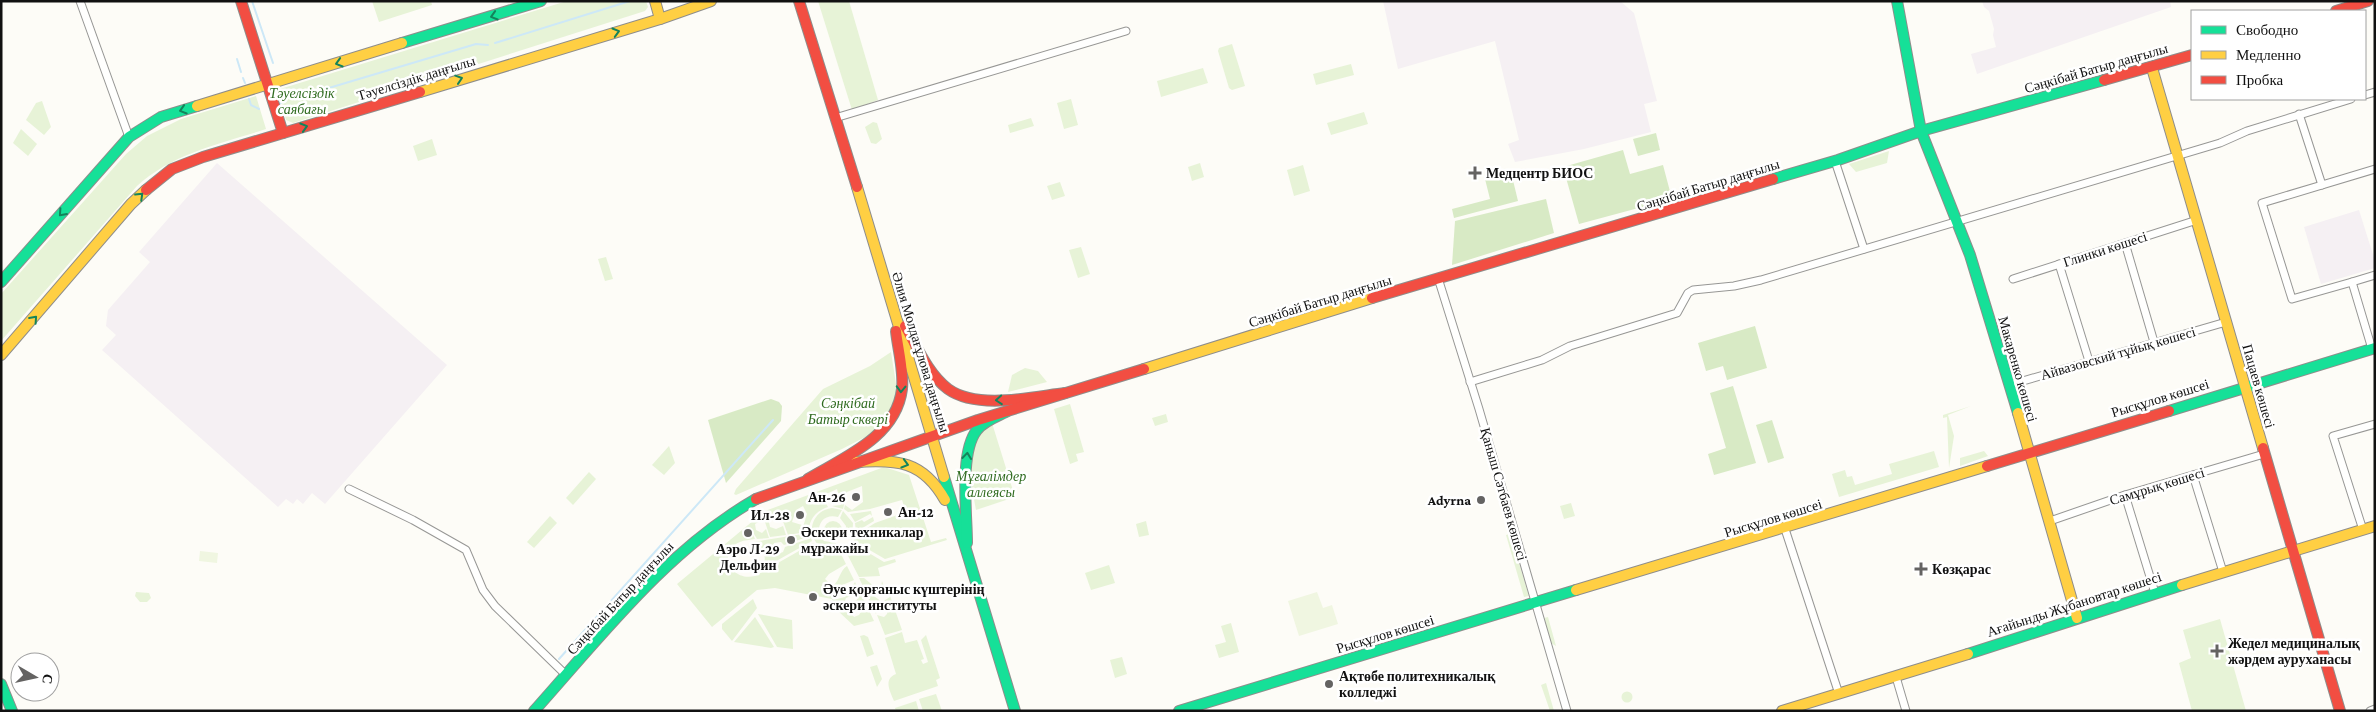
<svg xmlns="http://www.w3.org/2000/svg" width="2376" height="712" viewBox="0 0 2376 712" font-family="'Crimson Pro',serif">
  <style>
    .industrial { fill: #f5f0f3 }
    .green { fill: #e7f3d7 }
    .forest { fill: #d8eac5 }
    .pitch { fill: #f0f6e1 }
    .lines { fill: none; stroke-linecap: round; stroke-linejoin: round }
    .stream { stroke: #cde8f7; stroke-width: 2 }
    .street-casing { stroke: #979795; stroke-width: 9 }
    .fast-casing { stroke: #8e8d8b; stroke-width: 12 }
    .slow-casing { stroke: #8e8d8b; stroke-width: 12 }
    .jam-casing { stroke: #8e8d8b; stroke-width: 12 }
    .street { stroke: #fffffe; stroke-width: 7 }
    .fast { stroke: #16e098; stroke-width: 10 }
    .slow { stroke: #ffcf43; stroke-width: 10 }
    .jam { stroke: #f24e42; stroke-width: 10 }
    .oneway { stroke: #14835b }
    .poi-dot { fill: #646362; stroke: #fff; stroke-width: 2 }
    .labels { text-anchor: middle; stroke-width: 5; stroke-linejoin: round; paint-order: stroke }
    .street-label { font-size: 14px; fill: #111; stroke: #fff }
    .park-label { font-size: 14px; font-style: italic; fill: #2f6b1f; stroke: #fff }
    .poi-label { font-size: 14px; font-weight: bold; fill: #111; stroke: #fff; text-anchor: start }
  </style>
  <rect width="100%" height="100%" fill="#fdfcf7"/>
  <g class="industrial">
    <polygon points="1383,1 1620,1 1634,13 1657,101 1644,104 1651,132 1584,149 1515,162 1508,144 1519,140 1495,41 1398,69"/>
    <polygon points="1982,1 2170,1 2171,7 1977,74 1971,54 1996,47 1993,35 1994,29 1989,11 1984,7"/>
    <polygon points="217,163 447,365 325,504 312,493 303,504 297,499 293,504 286,499 278,507 102,350 116,335 106,326 108,310 150,262 139,252"/>
    <polygon points="2359,210 2375,261 2375,268 2321,284 2304,227"/>
  </g>
  <g class="green">
    <polygon points="372,1 431,1 432,5 379,22"/>
    <polygon points="567,1 646,1 648,7 645,11 293,123 286,120 278,91 280,89"/>
    <polygon points="818,1 849,1 878,100 852,110"/>
    <polygon points="1232,44 1245,86 1232,90 1229,88 1218,51 1219,48"/>
    <polygon points="1351,64 1354,75 1316,85 1313,74"/>
    <polygon points="1203,68 1208,83 1161,97 1157,81"/>
    <path d="M256,96L266,129C220,144 173,153 137,186L1,341V294L126,154L147,136L181,119Z"/>
    <polygon points="1071,99 1078,125 1064,129 1057,103"/>
    <polygon points="42,101 51,127 44,135 26,120 36,103"/>
    <polygon points="1364,112 1368,124 1331,135 1327,123"/>
    <polygon points="1031,118 1034,126 1010,133 1008,125"/>
    <polygon points="873,122 877,123 882,139 876,144 871,143 865,127"/>
    <polygon points="21,129 37,144 28,156 13,143"/>
    <polygon points="432,139 437,155 418,161 413,146"/>
    <polygon points="1889,151 1887,163 1856,172 1849,164"/>
    <polygon points="1200,163 1204,177 1192,181 1188,167"/>
    <polygon points="1303,165 1310,191 1294,196 1287,170"/>
    <polygon points="1060,182 1065,196 1052,200 1047,186"/>
    <polygon points="1081,247 1090,274 1078,278 1069,250"/>
    <polygon points="606,257 613,279 605,281 598,259"/>
    <polygon points="891,352 896,384 896,398 888,415 873,433 842,449 736,495 734,494 736,489 823,389 870,366"/>
    <polygon points="1025,368 1038,371 1047,382 1008,392 1012,375"/>
    <polygon points="1070,404 1084,452 1076,454 1078,461 1070,464 1054,409"/>
    <polygon points="1971,406 1948,415 1954,436 1949,468 1947,417 1943,418 1943,415"/>
    <polygon points="1166,414 1168,422 1155,426 1152,418"/>
    <path d="M992,423L1015,497L976,510C972,485 963,455 979,432C982,429 988,426 992,423Z"/>
    <polygon points="669,446 675,463 664,475 652,465"/>
    <polygon points="1934,451 1939,467 1839,497 1832,474 1845,470 1847,477 1852,476 1855,485 1892,474 1889,464"/>
    <polygon points="1984,451 1988,456 1960,466 1960,458"/>
    <path d="M884,467L909,475L931,542L946,538L947,540L885,559L854,541L856,535L875,523L906,512L902,500L870,509L848,512L844,509L845,505L852,510L863,502L862,486L847,492L843,509L832,506L841,505L837,489L822,496L828,507C816,511 809,519 809,531L801,533L807,514L803,506L796,510L792,522L802,525L800,533L788,535L780,513L768,518L770,527L776,529L783,526L786,535L770,537L764,519L755,524L756,530L762,533L766,529L769,538L757,539L750,527L742,530L744,537L748,539L753,535L755,539C750,540 744,540 740,542C717,551 730,582 755,576L813,543L827,553L840,552L846,564L829,574L825,579L833,586C840,580 840,570 847,566L854,580L838,587L832,594L837,599L845,597L855,582L860,592L846,598L844,603L847,607L853,608L860,593L865,602L853,609L851,613L854,617L859,615L866,604L874,621L854,626L837,610L832,599L775,588L757,590L712,627L677,584L765,511Z"/>
    <polygon points="589,472 596,479 573,505 566,498"/>
    <polygon points="1571,503 1575,516 1564,519 1560,506"/>
    <path d="M832,508L842,510L838,517C826,514 818,521 819,533L812,536C810,521 818,510 832,508Z"/>
    <polygon points="843,511 853,523 852,540 845,535 846,526 840,518"/>
    <polygon points="871,511 872,516 870,514 855,522 850,514"/>
    <polygon points="550,516 557,523 534,548 527,542"/>
    <polygon points="873,517 874,521 856,532 855,523 862,520 864,522"/>
    <polygon points="1146,521 1149,535 1139,537 1136,524"/>
    <circle cx="833" cy="530" r="9"/>
    <path d="M809,533L810,536L784,545L781,542L774,543L772,550L778,554L783,552L785,547L811,538L812,541L762,569C768,558 764,547 753,542Z"/>
    <polygon points="1510,534 1529,596 1524,597 1506,535"/>
    <path d="M819,535L824,541L836,543L839,550C828,553 818,548 813,537Z"/>
    <polygon points="852,543 884,562 895,559 896,562 878,568 880,576 859,577 845,550"/>
    <polygon points="1109,565 1115,583 1091,590 1085,573"/>
    <polygon points="859,578 864,578 876,588 881,587 882,581 884,587 887,587 902,630 885,635 877,615 884,617 887,614 888,609 880,606 877,609 876,614 866,594 870,593 882,602 890,597 885,590 866,592"/>
    <polygon points="136,592 149,593 151,598 147,602 140,602 135,596"/>
    <polygon points="753,599 757,608 732,641 722,629 722,624"/>
    <polygon points="758,614 792,620 793,649 777,647"/>
    <polygon points="755,617 774,647 771,648 734,642"/>
    <polygon points="1548,617 1556,646 1551,643 1544,618"/>
    <polygon points="2220,619 2246,711 2192,711 2179,663 2191,658 2183,630"/>
    <polygon points="1231,623 1239,652 1219,658 1215,645 1226,642 1221,626"/>
    <path d="M902,632L905,643L917,640L924,659L921,660L923,664L928,662L921,640L926,635L940,678L936,680L938,686L894,701C890,691 883,679 896,674L885,638Z"/>
    <polygon points="864,635 868,637 874,654 867,657 860,636"/>
    <polygon points="1122,657 1127,674 1115,678 1110,660"/>
    <polygon points="877,665 882,679 877,687 870,667"/>
    <polygon points="1546,683 1554,711 1550,711 1541,685"/>
    <circle cx="1627" cy="697" r="5.5"/>
    <polygon points="936,694 942,711 923,711 919,699"/>
    <polygon points="916,701 919,711 896,711 895,708"/>
  </g>
  <g class="forest">
    <polygon points="1656,133 1660,150 1638,156 1633,139"/>
    <polygon points="1623,150 1630,174 1663,165 1672,199 1579,224 1563,167"/>
    <polygon points="1511,172 1518,201 1454,218 1452,209 1490,199 1485,179"/>
    <polygon points="1546,199 1554,233 1452,265 1455,221"/>
    <polygon points="1755,326 1767,368 1727,380 1723,366 1706,371 1698,343"/>
    <polygon points="1733,386 1756,463 1714,475 1708,454 1726,448 1710,393"/>
    <polygon points="771,399 779,402 782,406 781,421 726,483 708,420"/>
    <polygon points="1772,420 1784,458 1768,463 1756,425"/>
  </g>
  <g class="pitch">
    <polygon points="200,551 218,553 217,563 199,561"/>
    <polygon points="1317,592 1323,608 1332,605 1338,624 1299,636 1288,601"/>
  </g>
  <g class="lines">
    <g class="stream">
      <polyline points="252,1 273,63"/>
      <polyline points="495,43 630,1"/>
      <polyline points="237,59 241,72"/>
      <polyline points="243,78 245,83"/>
      <polyline points="249,99 251,105 259,109"/>
      <polyline points="292,99 476,44 488,45"/>
      <polyline points="280,103 286,101"/>
      <polyline points="559,659 773,420"/>
    </g>
    <defs>
      <g id="street">
        <polyline points="80,1 129,137"/>
        <polyline points="2365,95 2375,92"/>
        <polyline points="2299,114 2322,185 2375,169"/>
        <polyline points="835,118 1126,31"/>
        <polyline points="1835,161 1864,249"/>
        <polyline points="2322,185 2262,203 2292,299 2352,282 2372,349"/>
        <polyline points="2125,243 2154,342"/>
        <polyline points="2059,264 2089,361"/>
        <polyline points="1438,278 1479,409 1567,711"/>
        <polyline points="2013,279 2197,220"/>
        <polyline points="2352,282 2375,275"/>
        <polyline points="1470,382 1542,360 1570,346 1677,313 1688,293 1693,290 1734,286 1761,280 2220,143 2247,131 2351,99"/>
        <polyline points="2009,385 2226,322"/>
        <polyline points="2193,475 2223,572"/>
        <polyline points="349,489 413,520 466,550 483,590 495,606 566,675"/>
        <polyline points="2125,495 2155,593"/>
        <polyline points="2050,521 2125,495 2264,454"/>
        <polyline points="1785,529 1839,694"/>
        <polyline points="2363,530 2333,436 2375,424"/>
        <polyline points="1896,677 1906,711"/>
        <polyline points="2370,711 2375,709"/>
      </g>
      <g id="fast">
        <polyline points="1897,1 1921,131 1970,255 2018,413"/>
        <polyline points="402,43 541,1"/>
        <polyline points="1773,179 1838,160 1921,131 2104,80"/>
        <polyline points="1,282 129,137 161,117 197,106"/>
        <polyline points="2169,411 2375,348"/>
        <polyline points="944,477 1015,711"/>
        <path d="M967,543C967,514 959,452 977,430C984,421 996,417 1006,412"/>
        <polyline points="1968,654 2182,585"/>
        <polyline points="1,684 12,711"/>
        <path d="M534,711C602,635 667,550 756,499"/>
        <polyline points="1179,711 1576,590"/>
      </g>
      <g id="slow">
        <polyline points="655,1 660,19"/>
        <polyline points="2152,68 2263,448"/>
        <polyline points="420,92 660,19 711,1"/>
        <polyline points="197,106 402,43"/>
        <polyline points="857,187 944,477"/>
        <polyline points="1,355 131,204 146,190"/>
        <polyline points="1144,369 1372,298"/>
        <polyline points="2018,413 2077,618"/>
        <path d="M856,462C897,459 923,461 945,500"/>
        <polyline points="2182,585 2375,526"/>
        <polyline points="1576,590 1987,466"/>
        <polyline points="1782,711 1968,654"/>
      </g>
      <g id="jam">
        <polyline points="241,1 283,133"/>
        <polyline points="799,1 857,187"/>
        <polyline points="2336,11 2368,1"/>
        <polyline points="2104,80 2192,55"/>
        <polyline points="146,190 172,169 203,157 420,92"/>
        <polyline points="1372,298 1773,179"/>
        <path d="M905,326C917,347 928,374 948,389C977,410 1032,397 1065,393"/>
        <polyline points="2263,448 2340,711"/>
        <polyline points="1987,466 2169,411"/>
        <path d="M808,479C845,457 896,437 902,389C904,370 898,350 896,331"/>
        <polyline points="756,499 978,420 1144,369"/>
      </g>
    </defs>
    <use href="#street" class="street-casing"/>
    <use href="#fast" class="fast-casing"/>
    <use href="#slow" class="slow-casing"/>
    <use href="#jam" class="jam-casing"/>
    <use href="#street" class="street"/>
    <use href="#fast" class="fast"/>
    <use href="#slow" class="slow"/>
    <use href="#jam" class="jam"/>
  </g>
  <defs><path id="oneway-chevron" d="M-2-3.5L2.5 0L-2 3.5" fill="none" stroke-width="1.6" stroke-linecap="round" stroke-linejoin="round" transform="scale(1.25)"/></defs>
  <g class="oneway">
    <use href="#oneway-chevron" transform="translate(494 16) rotate(163)"/>
    <use href="#oneway-chevron" transform="translate(616 32) rotate(-16)"/>
    <use href="#oneway-chevron" transform="translate(339 63) rotate(163)"/>
    <use href="#oneway-chevron" transform="translate(459 79) rotate(-18)"/>
    <use href="#oneway-chevron" transform="translate(183 110) rotate(163)"/>
    <use href="#oneway-chevron" transform="translate(304 127) rotate(-17)"/>
    <use href="#oneway-chevron" transform="translate(140 196) rotate(-44)"/>
    <use href="#oneway-chevron" transform="translate(62 213) rotate(132)"/>
    <use href="#oneway-chevron" transform="translate(34 319) rotate(-48)"/>
    <use href="#oneway-chevron" transform="translate(901 389) rotate(92)"/>
    <use href="#oneway-chevron" transform="translate(999 400) rotate(176)"/>
    <use href="#oneway-chevron" transform="translate(967 456) rotate(-84)"/>
    <use href="#oneway-chevron" transform="translate(905 464) rotate(16)"/>
  </g>
  <g class="poi-dot">
    <path d="M1472.5 165.5h5v5h5v5h-5v5h-5v-5h-5v-5h5z"/>
    <circle cx="856" cy="497" r="5"/>
    <circle cx="1481" cy="500" r="5"/>
    <circle cx="888" cy="512" r="5"/>
    <circle cx="800" cy="515" r="5"/>
    <circle cx="748" cy="533" r="5"/>
    <circle cx="791" cy="540" r="5"/>
    <path d="M1918.5 561.5h5v5h5v5h-5v5h-5v-5h-5v-5h5z"/>
    <circle cx="813" cy="597" r="5"/>
    <path d="M2214.5 643.5h5v5h5v5h-5v5h-5v-5h-5v-5h5z"/>
    <circle cx="1329" cy="684" r="5"/>
  </g>
  <g class="labels">
    <g class="street-label">
      <text transform="translate(2096 68) rotate(-16)" y="5">Сәңкібай Батыр даңғылы</text>
      <text transform="translate(416 78) rotate(-17)" y="5">Тәуелсіздік даңғылы</text>
      <text transform="translate(1708 185) rotate(-17)" y="5">Сәңкібай Батыр даңғылы</text>
      <text transform="translate(2105 249) rotate(-18)" y="5">Глинки көшесі</text>
      <text transform="translate(1320 301) rotate(-17)" y="5">Сәңкібай Батыр даңғылы</text>
      <text transform="translate(921 352) rotate(73)" y="5">Әлия Молдағұлова даңғылы</text>
      <text transform="translate(2118 353) rotate(-16)" y="5">Айвазовский тұйық көшесі</text>
      <text transform="translate(2018 369) rotate(74)" y="5">Макаренко көшесі</text>
      <text transform="translate(2259 386) rotate(74)" y="5">Пацаев көшесі</text>
      <text transform="translate(2160 398) rotate(-17)" y="5">Рысқұлов көшсеі</text>
      <text transform="translate(2157 486) rotate(-17)" y="5">Самұрық көшесі</text>
      <text transform="translate(1504 494) rotate(74)" y="5">Қаныш Сәтбаев көшесі</text>
      <text transform="translate(1773 518) rotate(-17)" y="5">Рысқұлов көшсеі</text>
      <text transform="translate(620 598) rotate(-47)" y="5">Сәңкібай Батыр даңғылы</text>
      <text transform="translate(2074 604) rotate(-18)" y="5">Ағайынды Жұбановтар көшесі</text>
      <text transform="translate(1385 634) rotate(-17)" y="5">Рысқұлов көшсеі</text>
    </g>
    <g class="park-label">
      <text x="302" y="98">Тәуелсіздік<tspan x="302" dy="16">саябағы</tspan></text>
      <text x="848" y="408">Сәңкібай<tspan x="848" dy="16">Батыр сквері</tspan></text>
      <text x="991" y="481">Мұғалімдер<tspan x="991" dy="16">аллеясы</tspan></text>
    </g>
    <g class="poi-label">
      <text x="1486" y="178">Медцентр БИОС</text>
      <text x="846" y="502" text-anchor="end">Ан-26</text>
      <text x="1471" y="505" text-anchor="end">Adyrna</text>
      <text x="898" y="517">Ан-12</text>
      <text x="790" y="520" text-anchor="end">Ил-28</text>
      <text x="801" y="537">Әскери техникалар<tspan x="801" dy="16">мұражайы</tspan></text>
      <text x="748" y="554" text-anchor="middle">Аэро Л-29<tspan x="748" dy="16">Дельфин</tspan></text>
      <text x="1932" y="574">Көзқарас</text>
      <text x="823" y="594">Әуе қорғаныс күштерінің<tspan x="823" dy="16">әскери институты</tspan></text>
      <text x="2228" y="648">Жедел медициналық<tspan x="2228" dy="16">жәрдем ауруханасы</tspan></text>
      <text x="1339" y="681">Ақтөбе политехникалық<tspan x="1339" dy="16">колледжі</tspan></text>
    </g>
  </g>
  <rect width="2376" height="712" fill="none" stroke="#111111" stroke-width="5"/>
  <rect x="2191" y="10" width="175" height="90" fill="#ffffff" stroke="#a0a0a0"/>
  <rect x="2201" y="26" width="25" height="8" fill="#16e098" stroke="#a0a0a0"/>
  <text x="2236" y="35" font-size="15" fill="#111111">Свободно</text>
  <rect x="2201" y="51" width="25" height="8" fill="#ffcf43" stroke="#a0a0a0"/>
  <text x="2236" y="60" font-size="15" fill="#111111">Медленно</text>
  <rect x="2201" y="76" width="25" height="8" fill="#f24e42" stroke="#a0a0a0"/>
  <text x="2236" y="85" font-size="15" fill="#111111">Пробка</text>
  <g transform="translate(35 677) rotate(99)"><circle r="24" fill="#ffffff" stroke="#a0a0a0"/>
  <path d="M0-4L9 19L0 12L-9 19Z" fill="#646362"/>
  <text y="-8" font-size="14" font-weight="bold" text-anchor="middle" fill="#111111">С</text>
  </g>
</svg>
